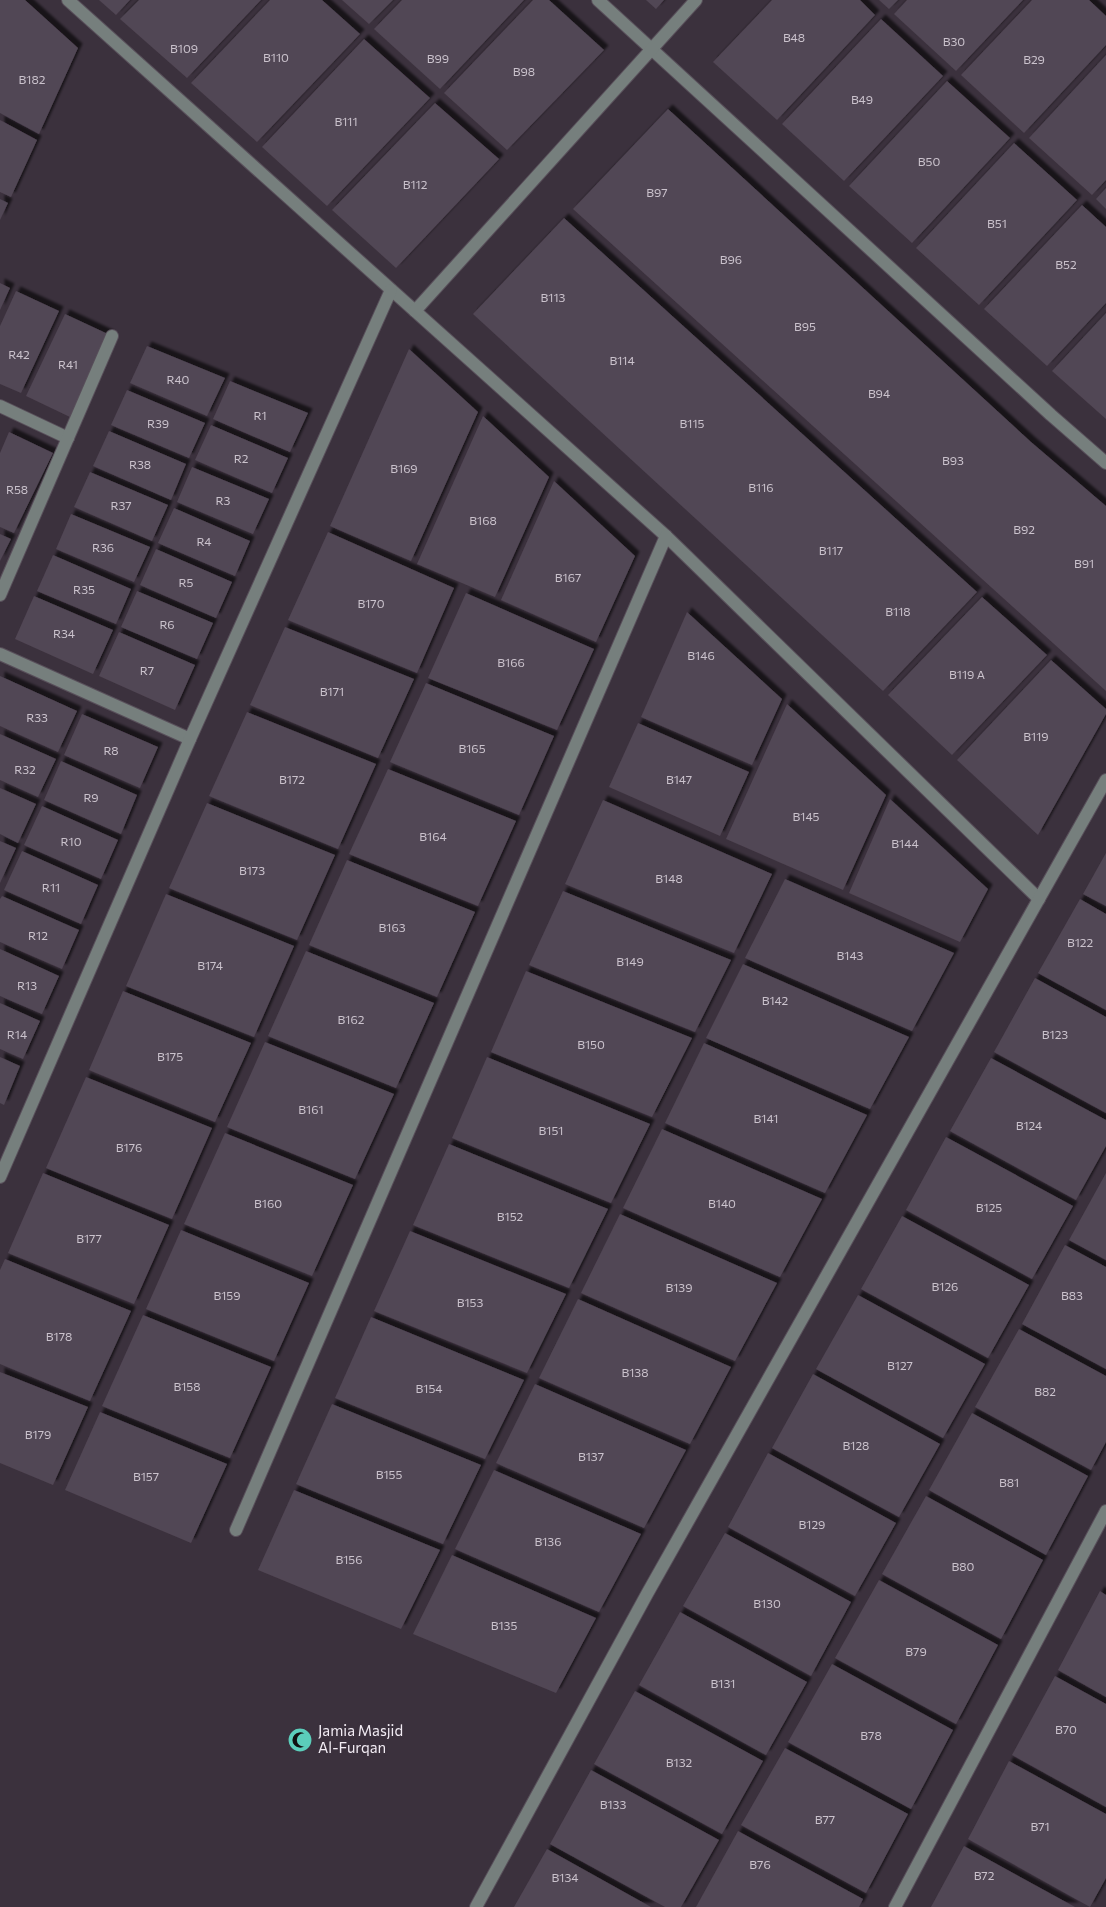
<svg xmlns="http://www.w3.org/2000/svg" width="1106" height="1907" viewBox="0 0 1106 1907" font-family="Commissioner,sans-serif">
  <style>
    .building { fill: #514654; filter: url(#shadow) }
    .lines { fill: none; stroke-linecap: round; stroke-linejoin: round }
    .minor-casing { stroke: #584f5a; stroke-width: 14 }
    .minor { stroke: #767f7d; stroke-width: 12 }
    .labels { text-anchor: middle; stroke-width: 5; stroke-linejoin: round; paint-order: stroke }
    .number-label { font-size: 12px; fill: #cac2cc }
    .poi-label { font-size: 15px; fill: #f2ecf4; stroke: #3b313d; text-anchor: start }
  </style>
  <defs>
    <filter id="shadow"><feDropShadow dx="4.5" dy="-4.5" stdDeviation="1" flood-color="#0009"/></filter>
  </defs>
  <rect width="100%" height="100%" fill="#3b313d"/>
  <g class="building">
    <polygon points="0,0 25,0 78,48 39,134 0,113"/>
    <polygon points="99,0 130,0 116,15"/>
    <polygon points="139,0 261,0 187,78 120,19"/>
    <polygon points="270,0 322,0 360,34 257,142 191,83"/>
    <polygon points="342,0 393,0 369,24"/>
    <polygon points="402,0 524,0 440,89 374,29"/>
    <polygon points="533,0 549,0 604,50 507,150 444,93"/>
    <polygon points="646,0 664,0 656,9"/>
    <polygon points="772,0 860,0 875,15 777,120 713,62"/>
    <polygon points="879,0 898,0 889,9"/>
    <polygon points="907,0 1023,0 956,71 894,14"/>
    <polygon points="1032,0 1089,0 1106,16 1106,45 1024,133 961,75"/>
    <polygon points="881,19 943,76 844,181 782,124"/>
    <polygon points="364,39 430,98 327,206 262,147"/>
    <polygon points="1106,55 1106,180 1092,195 1029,138"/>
    <polygon points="947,81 1010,138 912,243 849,186"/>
    <polygon points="435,103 499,159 396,268 332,210"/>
    <polygon points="668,109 1031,442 1106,506 1106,691 573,209"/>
    <polygon points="0,120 37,140 11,197 0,192"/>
    <polygon points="1014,143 1077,200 979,305 916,248"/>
    <polygon points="1106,188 1106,209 1096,199"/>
    <polygon points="0,199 8,203 0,220"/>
    <polygon points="1082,205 1106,227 1106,303 1047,366 984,309"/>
    <polygon points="564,218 977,592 883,691 473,314"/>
    <polygon points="0,283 10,288 0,310"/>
    <polygon points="16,291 59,311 21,393 0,384 0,326"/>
    <polygon points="1106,313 1106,419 1052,371"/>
    <polygon points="65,314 110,335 70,417 26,396"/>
    <polygon points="147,346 225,378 207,416 130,383"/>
    <polygon points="409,349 478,412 411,561 330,526"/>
    <polygon points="230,381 308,413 290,452 213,419"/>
    <polygon points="127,390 205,423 189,458 111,425"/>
    <polygon points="483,416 549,477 495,597 417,564"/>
    <polygon points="211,425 288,458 272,493 195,460"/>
    <polygon points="109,431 186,464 171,500 93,466"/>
    <polygon points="9,432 53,453 14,533 0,527 0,453"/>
    <polygon points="192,467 269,499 253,534 177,502"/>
    <polygon points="90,472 168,505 152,541 74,507"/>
    <polygon points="554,481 635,556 596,642 501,600"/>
    <polygon points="174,508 250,541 235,576 158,543"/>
    <polygon points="71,514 150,547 134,582 56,549"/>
    <polygon points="328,532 454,588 417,673 288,620"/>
    <polygon points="0,534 11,539 0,561"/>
    <polygon points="156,549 232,582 216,618 140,585"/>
    <polygon points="53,555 131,589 116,624 37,591"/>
    <polygon points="137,591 213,623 197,659 121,627"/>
    <polygon points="466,593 594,649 557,730 428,678"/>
    <polygon points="34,596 113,630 93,674 15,639"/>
    <polygon points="982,597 1047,655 952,755 888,695"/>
    <polygon points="687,612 782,699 752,765 641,717"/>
    <polygon points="285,627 414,679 378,758 250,705"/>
    <polygon points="119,632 195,665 175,710 99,676"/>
    <polygon points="1051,660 1106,709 1106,714 1038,835 957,760"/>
    <polygon points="0,676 77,711 58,752 0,726"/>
    <polygon points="426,683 554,736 519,815 390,762"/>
    <polygon points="787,704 886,795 843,890 726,839"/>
    <polygon points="247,712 376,764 338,849 209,796"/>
    <polygon points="82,714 158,747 140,788 64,755"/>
    <polygon points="638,723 749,772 720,836 609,787"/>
    <polygon points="0,734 56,759 38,797 0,780"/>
    <polygon points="61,761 137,795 121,834 44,800"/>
    <polygon points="388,769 516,821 478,906 349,854"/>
    <polygon points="0,788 36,804 18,843 0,834"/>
    <polygon points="890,799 988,889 960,942 849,893"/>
    <polygon points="603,800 772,874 734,953 565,884"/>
    <polygon points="207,803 335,855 297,940 169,888"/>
    <polygon points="42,806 118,840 101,879 24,845"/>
    <polygon points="0,841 16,848 0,883"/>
    <polygon points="22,851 98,885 81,924 4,890"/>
    <polygon points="1106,853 1106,906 1083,894"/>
    <polygon points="347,860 475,912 437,997 309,945"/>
    <polygon points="785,879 954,953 912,1031 745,958"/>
    <polygon points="563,891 731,960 695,1032 529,965"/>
    <polygon points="166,894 294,946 254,1037 126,986"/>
    <polygon points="2,896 79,930 62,969 0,942 0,899"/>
    <polygon points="1080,899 1106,914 1106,1010 1038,973"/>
    <polygon points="0,949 59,976 42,1014 0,996"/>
    <polygon points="306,951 434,1003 396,1088 268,1036"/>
    <polygon points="743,964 909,1037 870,1109 706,1038"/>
    <polygon points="526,971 692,1038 652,1117 491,1052"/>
    <polygon points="1035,978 1106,1017 1106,1113 994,1052"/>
    <polygon points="123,991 251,1043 215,1122 89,1070"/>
    <polygon points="0,1003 40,1021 23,1059 0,1049"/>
    <polygon points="265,1042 394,1094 355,1179 227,1127"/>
    <polygon points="704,1043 867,1115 825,1193 665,1123"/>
    <polygon points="0,1057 20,1066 4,1105 0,1103"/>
    <polygon points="487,1057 650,1124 611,1203 452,1138"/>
    <polygon points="991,1058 1106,1120 1106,1146 1076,1200 950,1131"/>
    <polygon points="86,1077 212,1128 172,1219 46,1168"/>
    <polygon points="662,1129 822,1199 780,1277 623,1208"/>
    <polygon points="225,1133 353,1185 312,1276 184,1224"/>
    <polygon points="946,1137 1073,1206 1032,1279 906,1210"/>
    <polygon points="449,1144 608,1209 569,1288 413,1225"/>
    <polygon points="43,1173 169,1225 134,1304 8,1253"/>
    <polygon points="1106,1173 1106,1260 1069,1240"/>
    <polygon points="620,1214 777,1283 735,1361 581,1293"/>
    <polygon points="902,1216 1029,1285 988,1358 861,1289"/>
    <polygon points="181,1230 309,1283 274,1361 146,1309"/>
    <polygon points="410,1231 566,1294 527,1373 374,1311"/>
    <polygon points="1065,1245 1106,1267 1106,1369 1022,1324"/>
    <polygon points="5,1259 131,1311 90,1401 0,1364 0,1270"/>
    <polygon points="858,1295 985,1364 943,1438 816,1369"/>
    <polygon points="578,1299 731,1367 690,1444 539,1378"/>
    <polygon points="143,1315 271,1367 230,1458 102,1406"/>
    <polygon points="371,1317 524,1380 485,1459 335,1398"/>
    <polygon points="1019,1329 1106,1376 1106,1442 1091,1470 975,1407"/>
    <polygon points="0,1372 88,1407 53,1485 0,1463"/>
    <polygon points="813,1374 940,1444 899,1517 772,1448"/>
    <polygon points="535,1384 686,1450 644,1528 496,1463"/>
    <polygon points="332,1404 481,1465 443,1544 296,1484"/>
    <polygon points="100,1412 227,1464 191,1543 65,1490"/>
    <polygon points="972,1413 1088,1476 1046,1555 929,1490"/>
    <polygon points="768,1453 896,1523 855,1596 728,1527"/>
    <polygon points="494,1470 641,1534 599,1612 455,1549"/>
    <polygon points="294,1490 440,1550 401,1629 258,1570"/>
    <polygon points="926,1496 1043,1560 1001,1639 882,1574"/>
    <polygon points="725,1533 851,1602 811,1676 683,1606"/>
    <polygon points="452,1555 596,1618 556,1693 413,1634"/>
    <polygon points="879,1580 998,1645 956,1724 835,1658"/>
    <polygon points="1100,1591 1106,1595 1106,1697 1058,1670"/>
    <polygon points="680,1612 807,1682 766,1755 639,1685"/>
    <polygon points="832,1664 953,1730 911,1809 788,1742"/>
    <polygon points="1055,1676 1106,1704 1106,1807 1012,1755"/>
    <polygon points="635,1691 763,1761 722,1834 594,1764"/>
    <polygon points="785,1748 908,1814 866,1893 741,1825"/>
    <polygon points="1009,1761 1106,1814 1106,1878 1090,1907 968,1839"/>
    <polygon points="591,1770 719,1840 681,1907 665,1907 550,1844"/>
    <polygon points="738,1831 863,1899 859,1907 696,1907"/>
    <polygon points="964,1846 1075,1907 931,1907"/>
    <polygon points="547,1849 651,1907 514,1907"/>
  </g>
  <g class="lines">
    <defs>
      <g id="minor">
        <polyline points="68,0 666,536 1039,899"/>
        <polyline points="598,0 1051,415 1106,463"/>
        <polyline points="415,311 696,0"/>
        <polyline points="0,406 68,438"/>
        <polyline points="0,595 112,336"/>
        <polyline points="0,654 190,739"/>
        <polyline points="0,1177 190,739 391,290"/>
        <polyline points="236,1530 666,536"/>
        <polyline points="476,1907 647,1594 1106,780"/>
        <polyline points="895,1907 1106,1511"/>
      </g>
    </defs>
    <use href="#minor" class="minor-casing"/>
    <use href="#minor" class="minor"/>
  </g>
  <defs>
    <symbol id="mosque-disc" viewBox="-11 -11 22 22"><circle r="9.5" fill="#5bcebb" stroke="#3b313d"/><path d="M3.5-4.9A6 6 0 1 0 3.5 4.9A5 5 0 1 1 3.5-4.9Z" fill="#111"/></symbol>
  </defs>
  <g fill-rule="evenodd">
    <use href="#mosque-disc" x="286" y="1726" width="28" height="28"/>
  </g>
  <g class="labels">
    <g class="number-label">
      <text x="794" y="42">B48</text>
      <text x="954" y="46">B30</text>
      <text x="184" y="53">B109</text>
      <text x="276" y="62">B110</text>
      <text x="438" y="63">B99</text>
      <text x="1034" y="64">B29</text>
      <text x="524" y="76">B98</text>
      <text x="32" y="84">B182</text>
      <text x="862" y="104">B49</text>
      <text x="346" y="126">B111</text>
      <text x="929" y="166">B50</text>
      <text x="415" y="189">B112</text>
      <text x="657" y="197">B97</text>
      <text x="997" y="228">B51</text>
      <text x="731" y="264">B96</text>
      <text x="1066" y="269">B52</text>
      <text x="553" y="302">B113</text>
      <text x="805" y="331">B95</text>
      <text x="19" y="359">R42</text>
      <text x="622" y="365">B114</text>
      <text x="68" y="369">R41</text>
      <text x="178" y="384">R40</text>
      <text x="879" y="398">B94</text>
      <text x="260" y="420">R1</text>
      <text x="158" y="428">R39</text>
      <text x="692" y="428">B115</text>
      <text x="241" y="463">R2</text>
      <text x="953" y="465">B93</text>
      <text x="140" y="469">R38</text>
      <text x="404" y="473">B169</text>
      <text x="761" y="492">B116</text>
      <text x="17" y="494">R58</text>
      <text x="223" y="505">R3</text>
      <text x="121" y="510">R37</text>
      <text x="483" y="525">B168</text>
      <text x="1024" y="534">B92</text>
      <text x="204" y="546">R4</text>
      <text x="103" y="552">R36</text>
      <text x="831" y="555">B117</text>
      <text x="1084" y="568">B91</text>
      <text x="568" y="582">B167</text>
      <text x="186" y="587">R5</text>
      <text x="84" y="594">R35</text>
      <text x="371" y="608">B170</text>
      <text x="898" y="616">B118</text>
      <text x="167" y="629">R6</text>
      <text x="64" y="638">R34</text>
      <text x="701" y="660">B146</text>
      <text x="511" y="667">B166</text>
      <text x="147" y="675">R7</text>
      <text x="967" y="679">B119 A</text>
      <text x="332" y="696">B171</text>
      <text x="37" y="722">R33</text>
      <text x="1036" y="741">B119</text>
      <text x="472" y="753">B165</text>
      <text x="111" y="755">R8</text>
      <text x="25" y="774">R32</text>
      <text x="292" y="784">B172</text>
      <text x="679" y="784">B147</text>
      <text x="91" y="802">R9</text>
      <text x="806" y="821">B145</text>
      <text x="433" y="841">B164</text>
      <text x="71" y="846">R10</text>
      <text x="905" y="848">B144</text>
      <text x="252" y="875">B173</text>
      <text x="669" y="883">B148</text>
      <text x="51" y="892">R11</text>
      <text x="392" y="932">B163</text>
      <text x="38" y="940">R12</text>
      <text x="1080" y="947">B122</text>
      <text x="850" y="960">B143</text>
      <text x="630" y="966">B149</text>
      <text x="210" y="970">B174</text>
      <text x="27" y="990">R13</text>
      <text x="775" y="1005">B142</text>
      <text x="351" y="1024">B162</text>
      <text x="17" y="1039">R14</text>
      <text x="1055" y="1039">B123</text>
      <text x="591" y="1049">B150</text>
      <text x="170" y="1061">B175</text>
      <text x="311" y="1114">B161</text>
      <text x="766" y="1123">B141</text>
      <text x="1029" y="1130">B124</text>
      <text x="551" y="1135">B151</text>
      <text x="129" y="1152">B176</text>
      <text x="268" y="1208">B160</text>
      <text x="722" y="1208">B140</text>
      <text x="989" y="1212">B125</text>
      <text x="510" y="1221">B152</text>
      <text x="89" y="1243">B177</text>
      <text x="945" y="1291">B126</text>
      <text x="679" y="1292">B139</text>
      <text x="227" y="1300">B159</text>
      <text x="1072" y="1300">B83</text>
      <text x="470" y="1307">B153</text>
      <text x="59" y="1341">B178</text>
      <text x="900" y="1370">B127</text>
      <text x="635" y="1377">B138</text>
      <text x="187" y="1391">B158</text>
      <text x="429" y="1393">B154</text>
      <text x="1045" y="1396">B82</text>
      <text x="38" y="1439">B179</text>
      <text x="856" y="1450">B128</text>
      <text x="591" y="1461">B137</text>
      <text x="389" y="1479">B155</text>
      <text x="146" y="1481">B157</text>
      <text x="1009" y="1487">B81</text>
      <text x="812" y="1529">B129</text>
      <text x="548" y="1546">B136</text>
      <text x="349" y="1564">B156</text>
      <text x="963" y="1571">B80</text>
      <text x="767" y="1608">B130</text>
      <text x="504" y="1630">B135</text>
      <text x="916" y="1656">B79</text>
      <text x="723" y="1688">B131</text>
      <text x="1066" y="1734">B70</text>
      <text x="871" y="1740">B78</text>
      <text x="679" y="1767">B132</text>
      <text x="613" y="1809">B133</text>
      <text x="825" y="1824">B77</text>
      <text x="1040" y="1831">B71</text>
      <text x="760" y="1869">B76</text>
      <text x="984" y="1880">B72</text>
      <text x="565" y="1882">B134</text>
    </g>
    <g class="poi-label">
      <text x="318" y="1736">Jamia Masjid<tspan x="318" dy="17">Al-Furqan</tspan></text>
    </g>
  </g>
</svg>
